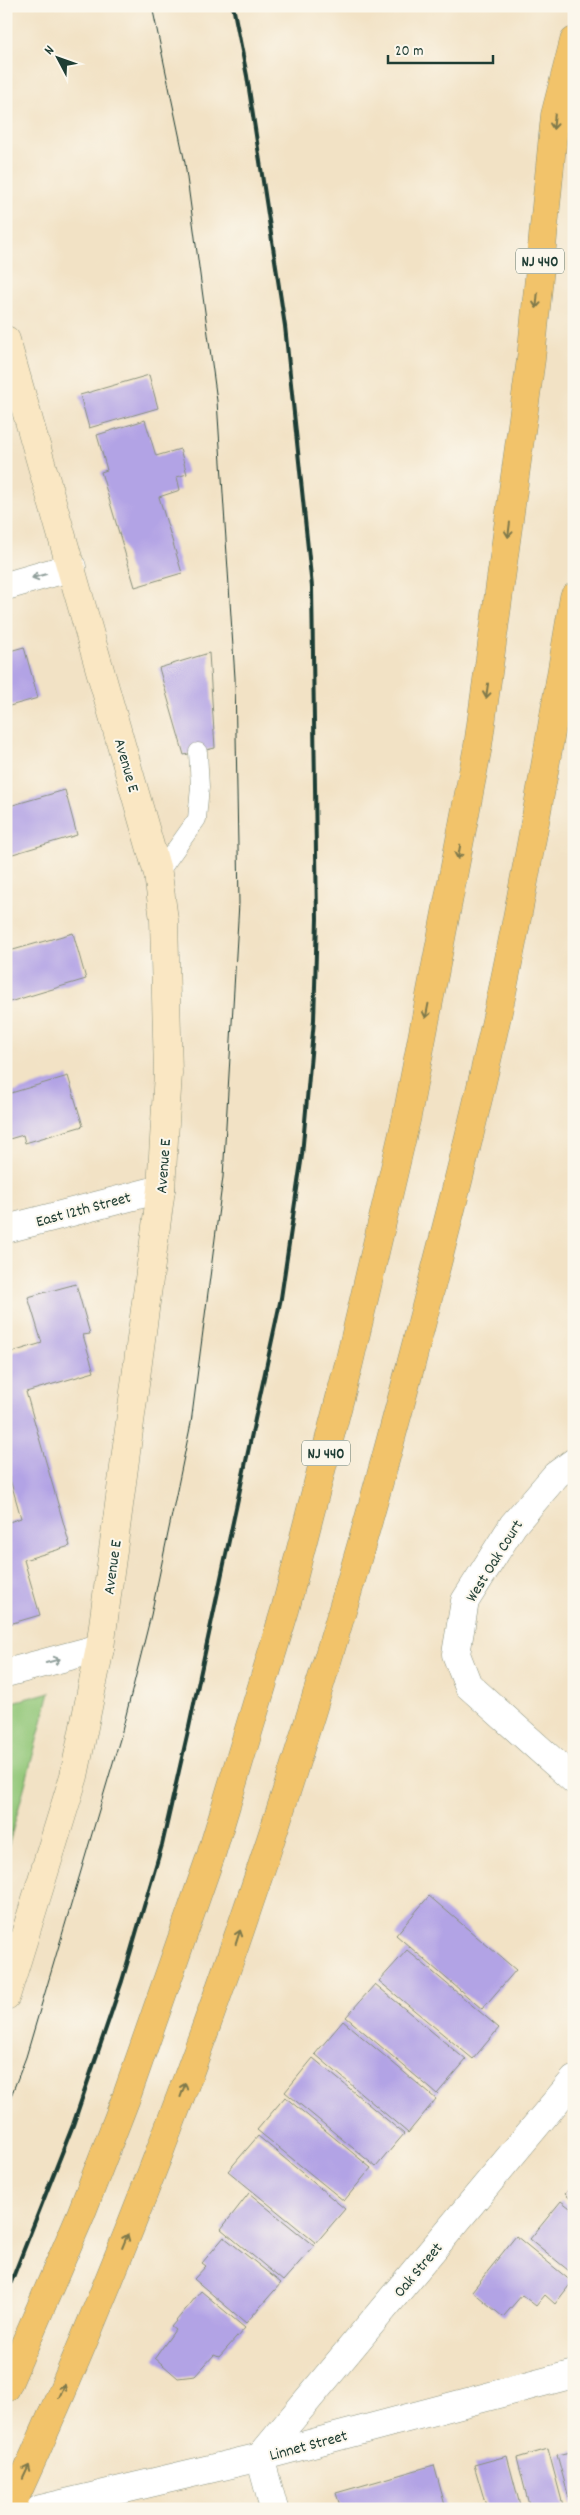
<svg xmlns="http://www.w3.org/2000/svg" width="580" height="2515" viewBox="0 0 580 2515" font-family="Dekko,sans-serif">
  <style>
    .green { fill: #93c779; stroke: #598256 }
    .building { fill: #b2a3e5 }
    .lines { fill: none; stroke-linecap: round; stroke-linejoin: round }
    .lane-casing { stroke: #88907c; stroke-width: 19 }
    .street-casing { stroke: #88907c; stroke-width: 29 }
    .secondary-casing { stroke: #88907c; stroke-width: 29 }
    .highway-casing { stroke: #88907c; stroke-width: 29 }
    .lane { stroke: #fff; stroke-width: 18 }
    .street { stroke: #fff; stroke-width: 28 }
    .secondary { stroke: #fae7c3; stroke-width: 28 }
    .highway { stroke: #f2c36a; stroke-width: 28 }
    .tram { stroke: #1f3d34; stroke-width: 1 }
    .rail { stroke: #1f3d34; stroke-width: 4 }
    .oneway { stroke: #7e794c }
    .oneway2 { stroke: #8f9e9a }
    .labels { text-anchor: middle; stroke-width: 4; stroke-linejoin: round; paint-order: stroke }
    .shield { fill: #fbf7ec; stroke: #61756b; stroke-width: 1 }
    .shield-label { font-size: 15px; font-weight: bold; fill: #1f3d34 }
    .street-label { font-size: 16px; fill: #1f3d34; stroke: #fbf7ec }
  </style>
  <rect width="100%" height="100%" fill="#fbf7ec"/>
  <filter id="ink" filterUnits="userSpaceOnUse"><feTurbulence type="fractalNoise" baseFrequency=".02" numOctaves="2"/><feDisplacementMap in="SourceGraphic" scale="10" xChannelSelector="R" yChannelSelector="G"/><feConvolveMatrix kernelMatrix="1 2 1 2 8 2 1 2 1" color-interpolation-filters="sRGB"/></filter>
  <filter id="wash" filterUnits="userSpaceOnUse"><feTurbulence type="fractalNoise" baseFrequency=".0096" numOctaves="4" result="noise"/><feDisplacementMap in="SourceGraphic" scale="20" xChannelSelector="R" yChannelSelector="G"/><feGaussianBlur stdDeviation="1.12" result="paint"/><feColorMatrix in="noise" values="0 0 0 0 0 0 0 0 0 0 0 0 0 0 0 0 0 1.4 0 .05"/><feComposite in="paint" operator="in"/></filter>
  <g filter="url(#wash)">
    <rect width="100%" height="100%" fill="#f2e2c5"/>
    <polygon class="green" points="50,1692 6,1855 6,1704"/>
    <g id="blocks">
      <g class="building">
        <polygon points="149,375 158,408 89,428 80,395"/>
        <polygon points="145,420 156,456 180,449 187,474 177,477 180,490 159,497 182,573 135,587 101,472 107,470 97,435"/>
        <polygon points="24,647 38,698 6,707 6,652"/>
        <polygon points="209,653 215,748 184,755 159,668"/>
        <polygon points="65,790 77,835 6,856 6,807"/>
        <polygon points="73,933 86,979 6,1003 6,952"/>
        <polygon points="68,1076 83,1126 25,1143 23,1135 6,1140 6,1086 9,1086 11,1093"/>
        <polygon points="76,1284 90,1334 83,1335 94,1372 26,1392 70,1546 24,1560 40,1615 6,1625 6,1523 21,1518 6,1465 6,1354 42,1343 28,1297"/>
        <polygon points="429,1896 516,1970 482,2009 396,1935"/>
        <polygon points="407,1950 499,2028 473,2059 379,1981"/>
        <polygon points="375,1984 466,2060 437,2094 346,2017"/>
        <polygon points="343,2021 436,2099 408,2133 315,2054"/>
        <polygon points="313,2058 404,2134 376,2167 285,2092"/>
        <polygon points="285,2097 371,2168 344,2201 257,2130"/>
        <polygon points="258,2136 345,2209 316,2243 228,2171"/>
        <polygon points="574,2183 574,2202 565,2194"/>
        <polygon points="249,2193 314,2246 283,2281 221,2229"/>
        <polygon points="561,2201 574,2211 574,2275 530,2239"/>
        <polygon points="516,2236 572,2282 555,2304 545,2295 536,2306 522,2295 503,2317 472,2291"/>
        <polygon points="224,2237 281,2283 246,2323 194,2279 206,2266 202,2263"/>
        <polygon points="201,2291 245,2328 219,2357 214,2355 195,2376 178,2378 155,2358 175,2330 171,2327"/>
        <polygon points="548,2449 564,2509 530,2509 517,2458"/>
        <polygon points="574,2451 574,2509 572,2509 557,2455"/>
        <polygon points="507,2456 521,2509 487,2509 474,2465"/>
        <polygon points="434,2465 446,2509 341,2509 336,2493"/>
      </g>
    </g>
  </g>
  <g filter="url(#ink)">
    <use href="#blocks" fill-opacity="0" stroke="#88907c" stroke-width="1"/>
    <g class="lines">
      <defs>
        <polyline id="lane" points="158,874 197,819 200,787 198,752"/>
        <g id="street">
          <polyline points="6,586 72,567"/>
          <polyline points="6,1229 161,1189"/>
          <polyline points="574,1462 556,1475 513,1525 465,1601 456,1654 468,1685 574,1780"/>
          <polyline points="6,1673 100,1648"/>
          <polyline points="40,2509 260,2457 574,2374"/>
          <polyline points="274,2509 260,2457 574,2080"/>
        </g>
        <polyline id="secondary" points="6,340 158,874 164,920 168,1073 161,1189 100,1648 74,1776 6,1996"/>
        <g id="highway">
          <polyline points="6,2388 81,2214 126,2098 211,1855 285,1610 349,1363 407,1116 478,746 531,359 555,115 574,41"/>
          <path d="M10,2509C176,2146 304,1768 406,1383C440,1253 474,1124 502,993C529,862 552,730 574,597"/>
        </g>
      </defs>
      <use href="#lane" class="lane-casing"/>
      <use href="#street" class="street-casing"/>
      <use href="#secondary" class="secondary-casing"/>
      <use href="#highway" class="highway-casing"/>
      <use href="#lane" class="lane"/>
      <use href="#street" class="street"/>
      <use href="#secondary" class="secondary"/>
      <use href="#highway" class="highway"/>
      <polyline class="tram" points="6,2109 26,2057 120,1739 151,1615 191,1423 223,1177 239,903 235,678 217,401 185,163 152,6"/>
      <polyline class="rail" points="6,2295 73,2125 122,1981 162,1845 189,1727 281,1298 302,1155 314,1020 317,919 312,587 285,326 247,76 233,6"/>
    </g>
    <defs><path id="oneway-shaft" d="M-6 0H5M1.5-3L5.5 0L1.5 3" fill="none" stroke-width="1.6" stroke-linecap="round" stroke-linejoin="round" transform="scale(1.25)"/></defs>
    <g class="oneway">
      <use href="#oneway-shaft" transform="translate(554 122) rotate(96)"/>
      <use href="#oneway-shaft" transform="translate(537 301) rotate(95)"/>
      <use href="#oneway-shaft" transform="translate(509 530) rotate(97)"/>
      <use href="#oneway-shaft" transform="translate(487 691) rotate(98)"/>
      <use href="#oneway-shaft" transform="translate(459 852) rotate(100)"/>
      <use href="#oneway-shaft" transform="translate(427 1011) rotate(101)"/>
      <use href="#oneway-shaft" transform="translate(238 1937) rotate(-72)"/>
      <use href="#oneway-shaft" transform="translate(183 2090) rotate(-70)"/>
      <use href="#oneway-shaft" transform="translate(125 2241) rotate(-68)"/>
      <use href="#oneway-shaft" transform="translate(62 2391) rotate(-66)"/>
      <use href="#oneway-shaft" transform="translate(26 2472) rotate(-65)"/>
    </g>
    <g class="oneway2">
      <use href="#oneway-shaft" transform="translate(39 576) rotate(164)"/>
      <use href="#oneway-shaft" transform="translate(53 1661) rotate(-15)"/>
    </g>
  </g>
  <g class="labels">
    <g class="shield">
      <rect x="516" y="248.5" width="48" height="25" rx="4"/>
      <rect x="302" y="1440.5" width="48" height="25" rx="4"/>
    </g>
    <g class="shield-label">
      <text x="540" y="266">NJ 440</text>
      <text x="326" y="1458">NJ 440</text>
    </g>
    <g class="street-label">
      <text transform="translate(128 765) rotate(74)" y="6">Avenue E</text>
      <text transform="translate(162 1166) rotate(-86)" y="6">Avenue E</text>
      <text transform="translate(83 1208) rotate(-15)" y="6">East 12th Street</text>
      <text transform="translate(493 1560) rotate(-58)" y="6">West Oak Court</text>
      <text transform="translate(111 1567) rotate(-82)" y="6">Avenue E</text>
      <text transform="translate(417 2269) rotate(-50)" y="6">Oak Street</text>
      <text transform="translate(308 2444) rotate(-15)" y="6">Linnet Street</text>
    </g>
  </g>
  <rect width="580" height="2515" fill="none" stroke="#fbf7ec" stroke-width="25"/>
  <g transform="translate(58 58) rotate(311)" stroke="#fbf7ec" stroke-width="4" paint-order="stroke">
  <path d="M0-4L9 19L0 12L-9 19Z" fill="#1f3d34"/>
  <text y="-8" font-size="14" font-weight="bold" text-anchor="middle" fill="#1f3d34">N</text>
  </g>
  <path d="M388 55v8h105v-8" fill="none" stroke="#1f3d34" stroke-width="2.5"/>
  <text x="395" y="55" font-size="15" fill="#1f3d34" stroke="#fbf7ec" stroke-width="4" paint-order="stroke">20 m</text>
</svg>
